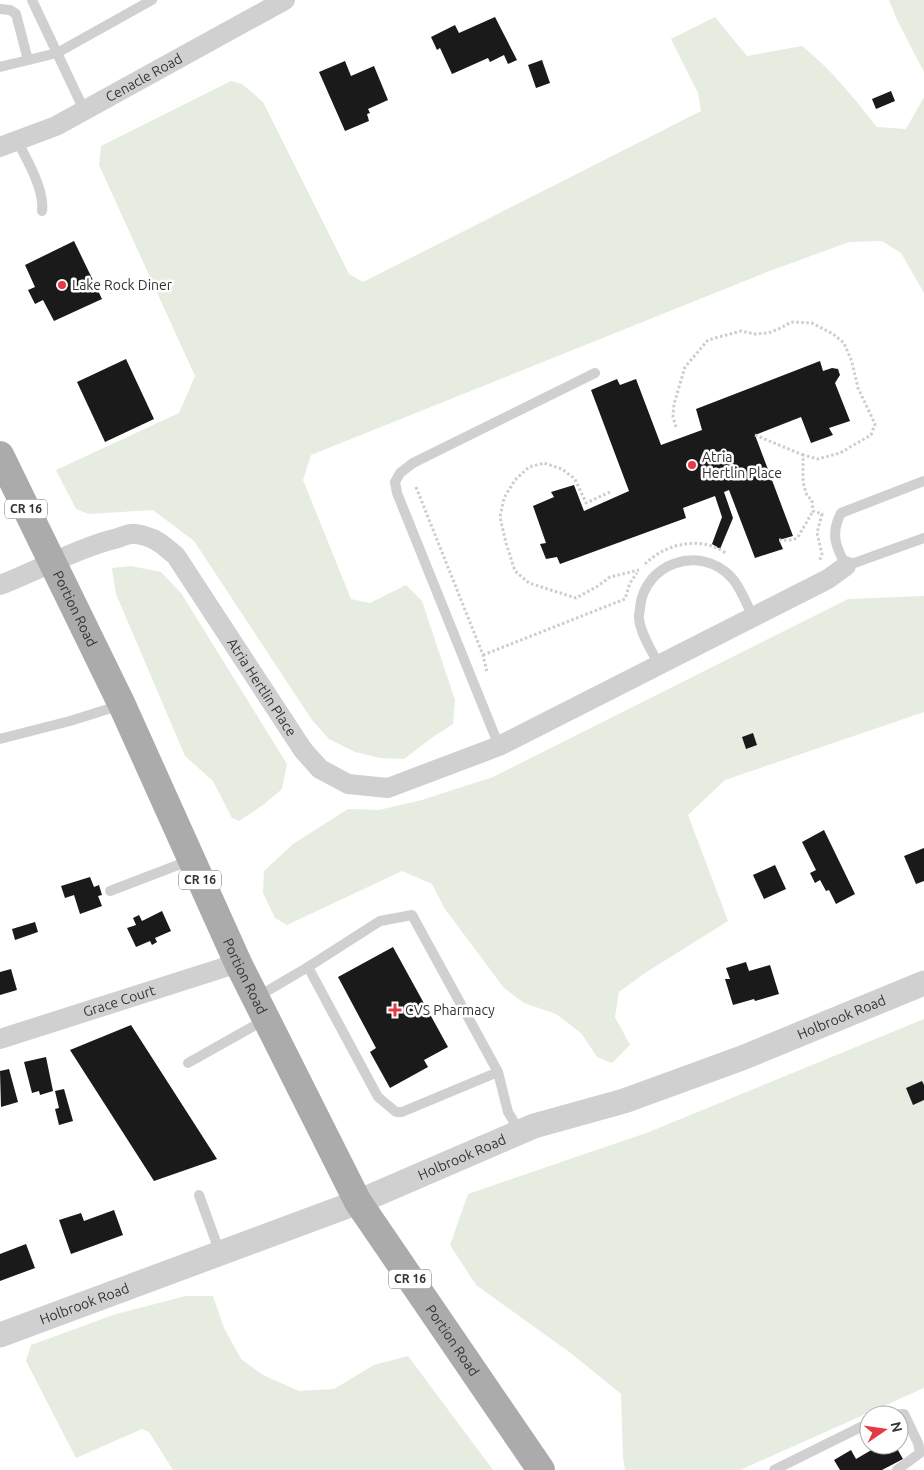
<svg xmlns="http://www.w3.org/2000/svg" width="924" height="1470" viewBox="0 0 924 1470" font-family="Ubuntu,sans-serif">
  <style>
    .green { fill: #e6ecdf }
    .building { fill: #1a1a1a }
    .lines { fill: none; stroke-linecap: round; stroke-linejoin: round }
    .path { stroke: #cdcdcd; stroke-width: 3; stroke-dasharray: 2.5 2.5; stroke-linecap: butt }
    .service { stroke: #d0d0d0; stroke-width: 10 }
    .minor { stroke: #d0d0d0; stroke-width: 20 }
    .tertiary { stroke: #d0d0d0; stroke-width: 25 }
    .primary { stroke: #ababab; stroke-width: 28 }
    .poi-dot { fill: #e63946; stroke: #fff; stroke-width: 2 }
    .labels { text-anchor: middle; stroke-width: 5; stroke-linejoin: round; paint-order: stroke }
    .shield { fill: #fff; stroke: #707070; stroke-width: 1 }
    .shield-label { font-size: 12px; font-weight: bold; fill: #333 }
    .street-label { font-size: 14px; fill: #333; stroke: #fff }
    .poi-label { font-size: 14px; fill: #333; stroke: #fff; text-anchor: start }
  </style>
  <rect width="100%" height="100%" fill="#fff"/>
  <g class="green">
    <polygon points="889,0 924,0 924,72 897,20"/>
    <path d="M715,17L747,56L802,46C832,70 853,97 877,127L906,129L924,97V293L901,253L882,241L849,242L767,272L311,455L303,480L351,599L370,603L406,585L422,601L455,700L453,724L433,737L404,759L380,758L355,752L329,739L312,720L194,541L153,510L89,514L76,509L56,470L179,413L195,376L99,165L101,146L231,81L242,84L263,102L349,274L363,282L701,111L698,93L671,39Z"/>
    <polygon points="131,566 161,572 181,593 287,764 282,789 263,805 239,821 232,818 213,781 185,756 116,594 112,568"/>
    <polygon points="922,596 924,596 924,712 725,780 688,815 728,921 645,973 619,992 615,1017 630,1045 612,1063 597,1057 581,1033 556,1014 524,1003 504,988 445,909 432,884 402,871 287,925 275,918 263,893 264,871 293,844 348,809 379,810 422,800 493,777 848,599"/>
    <polygon points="924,1019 924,1388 740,1470 625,1470 623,1458 621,1394 572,1354 476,1285 450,1245 468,1194 649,1132"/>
    <polygon points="186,1296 213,1296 224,1328 241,1359 263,1375 299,1391 334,1389 374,1365 408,1356 493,1470 173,1470 149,1432 142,1429 76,1458 26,1361 31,1345 116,1314"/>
  </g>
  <g class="building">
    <polygon points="495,17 517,60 508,64 504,55 490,62 488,58 452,74 440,48 437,50 431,37 455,25 459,33"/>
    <polygon points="542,60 550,83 536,88 528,65"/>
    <polygon points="345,61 351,76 374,66 388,100 368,109 370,113 367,114 369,121 345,131 319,72"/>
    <polygon points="891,91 895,101 876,109 872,99"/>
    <polygon points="74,241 102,299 54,321 43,300 35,304 28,290 35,287 25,265"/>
    <polygon points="126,359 154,419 105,442 77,382"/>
    <polygon points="820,361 823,371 832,368 838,369 840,375 835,383 850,421 829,428 833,435 811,443 801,417 755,435 793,536 779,540 783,549 755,558 729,490 724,492 733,518 720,549 712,544 722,517 715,496 683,508 686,518 560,564 557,557 546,559 540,544 546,543 533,506 554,497 551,492 574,485 584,511 629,491 591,390 617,379 620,385 636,379 661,445 702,430 696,409"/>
    <polygon points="753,733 757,745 746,749 742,737"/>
    <polygon points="824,830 855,894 836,904 829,890 826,891 820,880 815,883 810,873 816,870 802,842"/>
    <polygon points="924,848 924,881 916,884 904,856"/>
    <polygon points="775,865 786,889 764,899 753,875"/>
    <polygon points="90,877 94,887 99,885 102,895 98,896 102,906 80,914 74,895 65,898 61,886"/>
    <polygon points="162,911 171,931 155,938 157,942 152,945 150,941 136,947 127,928 136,925 133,918 139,915 142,921"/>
    <polygon points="35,922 38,932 15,940 12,929"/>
    <polygon points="393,947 448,1047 424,1060 428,1067 390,1088 370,1052 376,1048 338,977"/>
    <polygon points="746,962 749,971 770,965 779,994 755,1001 754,999 733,1005 725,979 730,979 726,968"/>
    <polygon points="11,969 17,990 0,995 0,972"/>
    <polygon points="131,1025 217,1159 154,1181 70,1050"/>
    <polygon points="46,1057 53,1091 40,1095 39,1091 32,1093 24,1062"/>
    <polygon points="9,1069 18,1102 1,1107 0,1071"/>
    <polygon points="922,1081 924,1085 924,1100 913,1105 906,1088"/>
    <polygon points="64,1089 73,1121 59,1125 55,1109 59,1108 55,1091"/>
    <polygon points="114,1210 123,1235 71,1254 59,1220 81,1213 84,1221"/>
    <polygon points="26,1244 35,1268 0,1281 0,1254"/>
    <polygon points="880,1445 895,1445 903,1459 882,1470 840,1470 834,1460 851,1450 856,1459"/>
  </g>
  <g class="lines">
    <g class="path">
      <polyline points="676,427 673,417 674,404 685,367 708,340 741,331 755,334 768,333 781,328 791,322 812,323 833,334 844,343 852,362 858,388 875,424 871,435 840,453 818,459 803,455 803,482 807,496 812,500 813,511 822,514 817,533 822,554 819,562"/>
      <polyline points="755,435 803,455"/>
      <polyline points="416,487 483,655 487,672"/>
      <polyline points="610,492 586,503 575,479 562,469 544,463 529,467 515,480 504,498 500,517 506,543 515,571 529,583 576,598 598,586 610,577 639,570"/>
      <polyline points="779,540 793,540 798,537 813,511"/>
      <path d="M645,564C666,543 702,535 727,554"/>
      <polyline points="483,655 625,599 630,583 637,573"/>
    </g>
    <g class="service">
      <polyline points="32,0 84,110"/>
      <polyline points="0,9 10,10 16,14 28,60"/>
      <polyline points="0,67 57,53 152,0"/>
      <path d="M17,141C27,159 45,191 42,211"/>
      <path d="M924,481L841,513C830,534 836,547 846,566L924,538"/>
      <path d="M659,665C652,651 641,635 639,619C638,616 640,612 640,608C644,563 700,544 731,577C740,586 747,605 753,617"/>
      <polyline points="0,739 70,721 121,705"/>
      <polyline points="499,746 397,493 395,482 400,473 413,463 595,373"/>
      <polyline points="110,891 191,860"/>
      <polyline points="257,997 308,967"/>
      <polyline points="188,1063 266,1019"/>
      <polyline points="498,1072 402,1112 396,1112 378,1097 308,967 380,921 412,915 498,1072 508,1112 520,1132"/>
      <polyline points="199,1195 220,1253"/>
      <polyline points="886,1415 904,1414 918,1443 920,1453 897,1470"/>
      <polyline points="774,1470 869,1423"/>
    </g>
    <g class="minor">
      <path id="s1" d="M0,147L56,126L285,0"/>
      <path id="s2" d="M0,585C39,570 77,548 118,538C124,536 130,533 136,534C155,537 162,544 176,556L303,750L320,769L348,784L388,788L499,746L828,579L846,566"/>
      <path id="s3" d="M0,1039L238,963"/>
    </g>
    <path class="tertiary" id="s4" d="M0,1335L358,1202L534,1126L624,1101L742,1058L924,983"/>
    <path class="primary" id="s5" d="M0,455L122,705L238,963L358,1202L541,1470"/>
  </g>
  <g class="poi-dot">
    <circle cx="62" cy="285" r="5"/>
    <circle cx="692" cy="465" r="5"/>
    <path d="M392.5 1002.5h5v5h5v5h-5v5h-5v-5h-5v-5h5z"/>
  </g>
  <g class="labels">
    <g class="shield">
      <rect x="5" y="499.5" width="42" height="19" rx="4"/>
      <rect x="179" y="870.5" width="42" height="19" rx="4"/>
      <rect x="389" y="1269.5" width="42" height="19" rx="4"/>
    </g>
    <g class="shield-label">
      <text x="26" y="513">CR 16</text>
      <text x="200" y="884">CR 16</text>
      <text x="410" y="1283">CR 16</text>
    </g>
    <g class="street-label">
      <text dy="5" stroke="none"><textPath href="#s1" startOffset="160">Cenacle Road</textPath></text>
      <text dy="5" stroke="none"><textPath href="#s5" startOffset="171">Portion Road</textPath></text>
      <text dy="5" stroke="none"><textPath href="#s2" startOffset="349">Atria Hertlin Place</textPath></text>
      <text dy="5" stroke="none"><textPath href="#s5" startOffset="576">Portion Road</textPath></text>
      <text dy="5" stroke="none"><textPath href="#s3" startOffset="125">Grace Court</textPath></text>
      <text dy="5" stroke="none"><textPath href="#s4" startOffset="900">Holbrook Road</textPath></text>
      <text dy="5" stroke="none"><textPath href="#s4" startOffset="495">Holbrook Road</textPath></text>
      <text dy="5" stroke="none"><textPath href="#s4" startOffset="90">Holbrook Road</textPath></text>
      <text dy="5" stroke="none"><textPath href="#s5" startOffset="996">Portion Road</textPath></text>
    </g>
    <g class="poi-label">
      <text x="72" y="290">Lake Rock Diner</text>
      <text x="702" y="462">Atria<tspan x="702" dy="16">Hertlin Place</tspan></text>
      <text x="405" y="1015">CVS Pharmacy</text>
    </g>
  </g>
  <g transform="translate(884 1430) rotate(77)"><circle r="24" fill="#ffffff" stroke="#adadad"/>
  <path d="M0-4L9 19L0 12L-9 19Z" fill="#e63946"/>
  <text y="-8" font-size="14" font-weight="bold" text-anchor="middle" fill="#333333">N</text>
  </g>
</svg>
